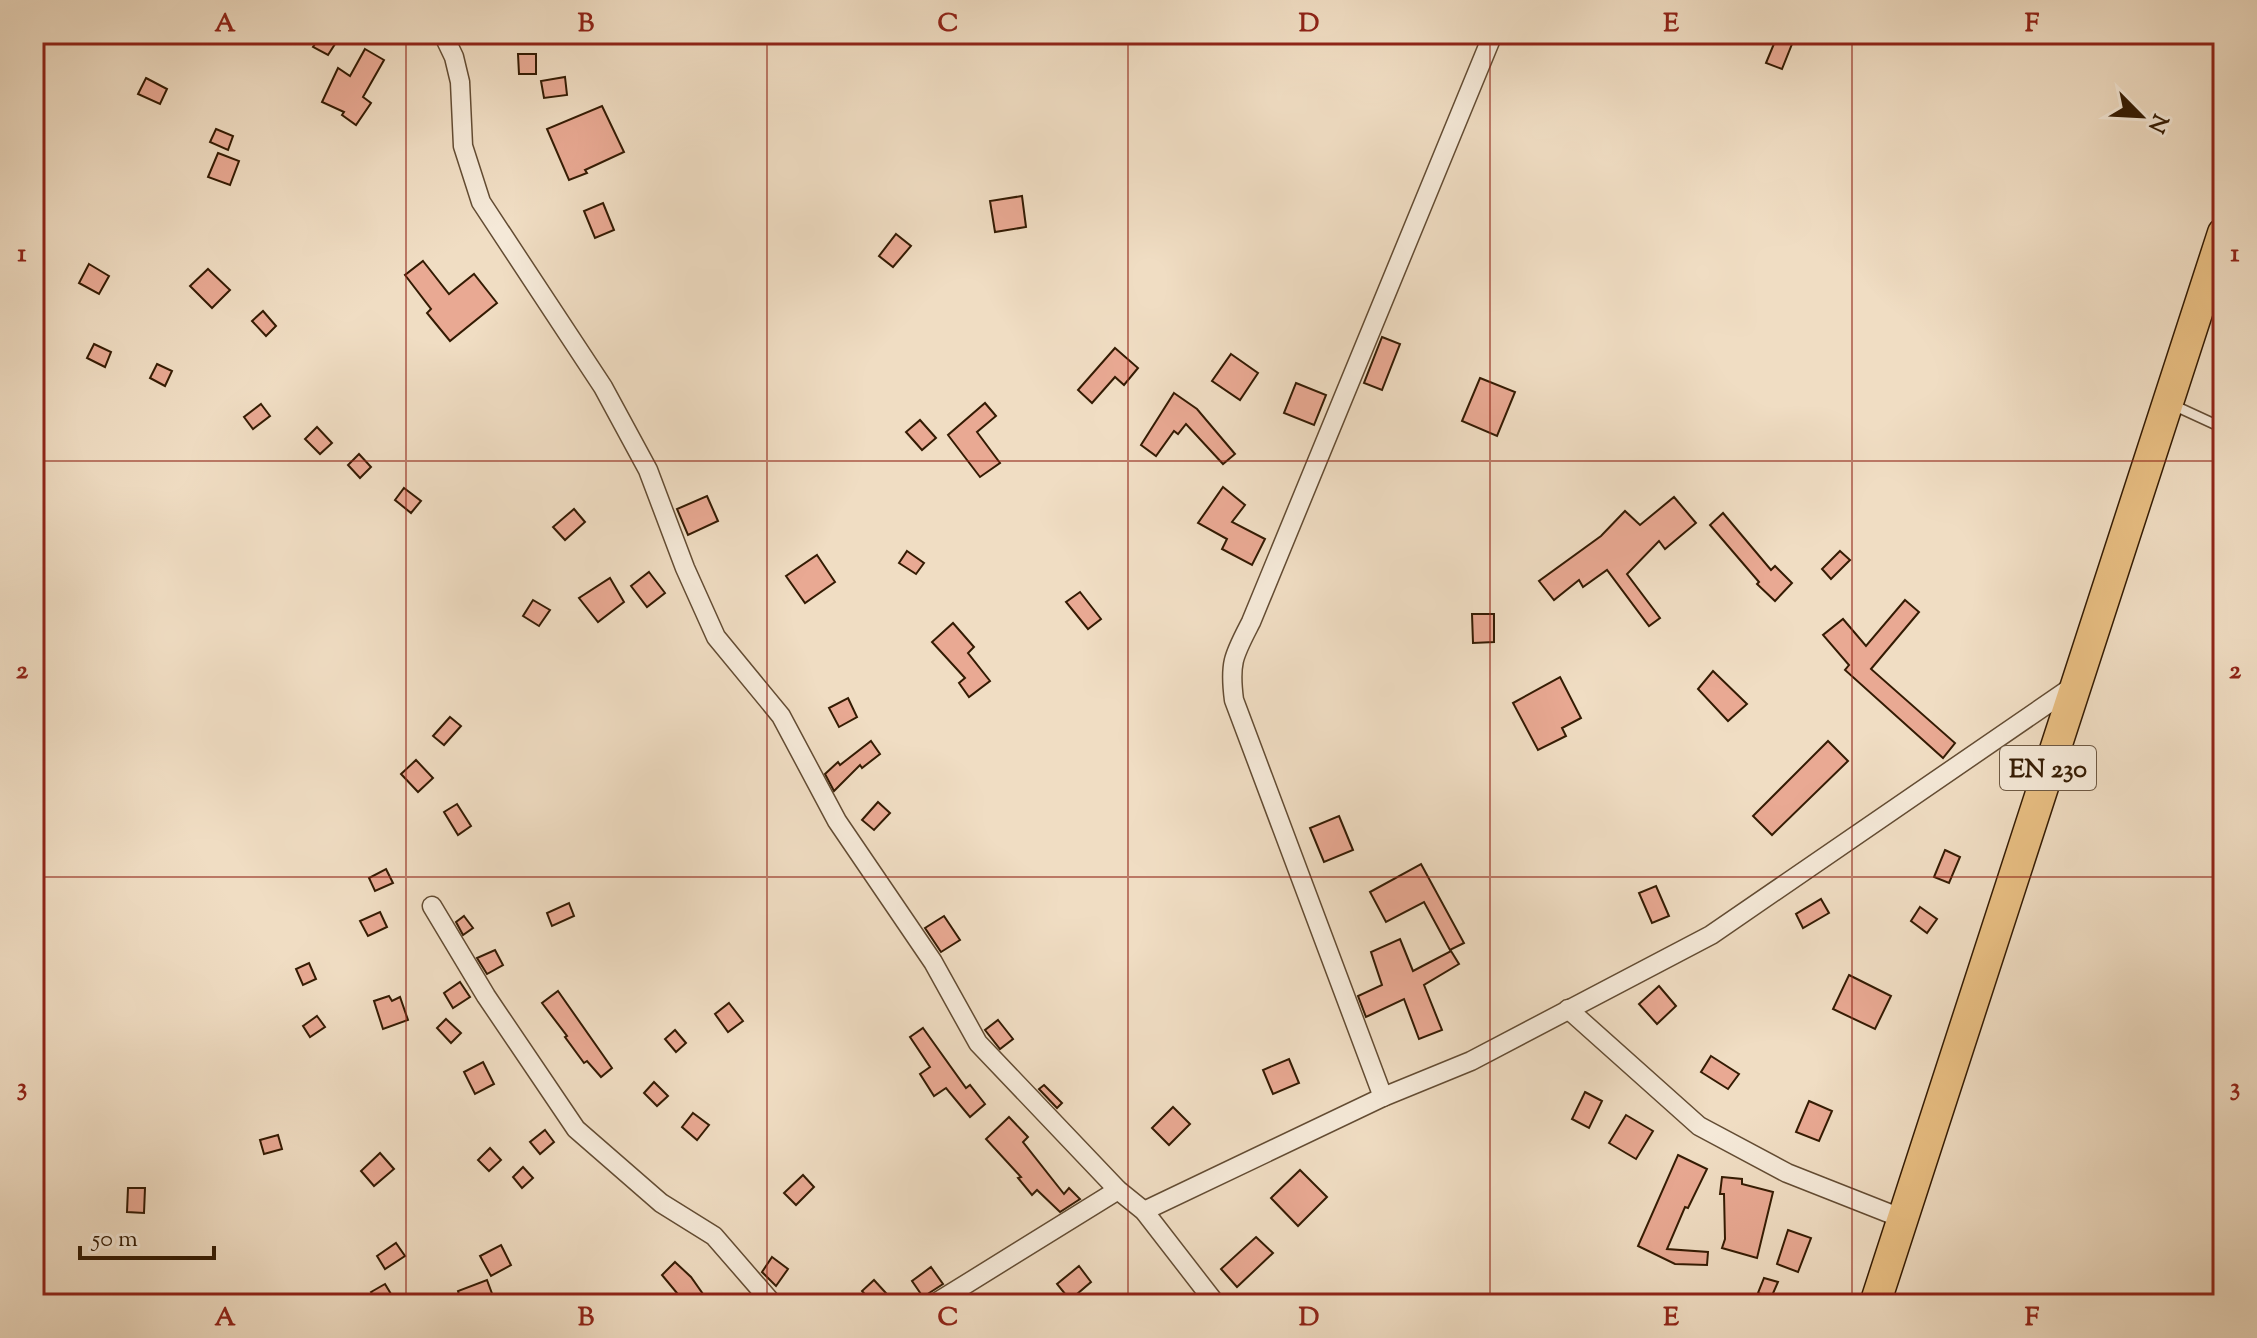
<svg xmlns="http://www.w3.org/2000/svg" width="2257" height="1338" viewBox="0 0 2257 1338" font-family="'Sorts Mill Goudy',serif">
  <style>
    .building { fill: #e9a993; stroke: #341b03; stroke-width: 2 }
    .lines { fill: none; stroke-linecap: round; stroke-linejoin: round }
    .service-casing { stroke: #634c33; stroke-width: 12 }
    .minor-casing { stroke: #634c33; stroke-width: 21 }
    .primary-casing { stroke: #341b03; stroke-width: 33 }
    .service { stroke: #f5e9d8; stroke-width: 9 }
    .minor { stroke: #f5e9d8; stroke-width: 18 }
    .primary { stroke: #e8be82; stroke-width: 30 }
    .grid { fill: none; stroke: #8f2418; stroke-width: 2; stroke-opacity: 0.55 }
    .labels { text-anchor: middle; stroke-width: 6; stroke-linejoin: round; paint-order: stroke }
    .shield { fill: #f5e9d8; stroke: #6e5943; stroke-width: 2 }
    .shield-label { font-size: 26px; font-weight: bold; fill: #341b03 }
    .neatline { fill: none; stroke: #8f2418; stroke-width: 3 }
    .grid-label { font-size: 26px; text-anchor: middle; font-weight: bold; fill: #8f2418 }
  </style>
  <rect width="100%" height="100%" fill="#f0ddc3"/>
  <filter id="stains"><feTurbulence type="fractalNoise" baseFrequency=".0025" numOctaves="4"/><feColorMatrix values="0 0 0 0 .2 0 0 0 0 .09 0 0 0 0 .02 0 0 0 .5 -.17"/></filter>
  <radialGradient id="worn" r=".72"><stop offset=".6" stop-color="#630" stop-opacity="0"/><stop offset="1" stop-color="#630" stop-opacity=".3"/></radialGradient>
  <g class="building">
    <polygon points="1778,34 1796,34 1782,69 1766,63"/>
    <polygon points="320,36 335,44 328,55 313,47"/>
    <polygon points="365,49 384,60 363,97 371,103 356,125 342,115 344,112 322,102 338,68 350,76"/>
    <polygon points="518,54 536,54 536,74 519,74"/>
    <polygon points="565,77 567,95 544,98 541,81"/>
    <polygon points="146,78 167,89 160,104 138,94"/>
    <polygon points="602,106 624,152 585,170 587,173 569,180 547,129"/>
    <polygon points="216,129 233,136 228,150 210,142"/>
    <polygon points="218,153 239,161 230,185 208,177"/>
    <polygon points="1022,196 1026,227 995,232 990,201"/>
    <polygon points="603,203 614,230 595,238 584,211"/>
    <polygon points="896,234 911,246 893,267 879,256"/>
    <polygon points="423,261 449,294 474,274 497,303 450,341 427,313 431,309 405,275"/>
    <polygon points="89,264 109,276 99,294 79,283"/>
    <polygon points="208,269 230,290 212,308 190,286"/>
    <polygon points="263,311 276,326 266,336 252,321"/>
    <polygon points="1382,337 1400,344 1382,390 1364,383"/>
    <polygon points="94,344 111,352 105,367 87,358"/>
    <polygon points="1115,348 1138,368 1124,385 1115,377 1092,403 1078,390"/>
    <polygon points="1231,354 1258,373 1240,400 1212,381"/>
    <polygon points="157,364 172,371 165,386 150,378"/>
    <polygon points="1480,378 1515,392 1497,436 1462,421"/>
    <polygon points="1296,383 1326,395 1314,425 1284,413"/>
    <polygon points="1174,393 1197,409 1235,454 1223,464 1186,424 1178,434 1174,431 1156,456 1141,445"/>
    <polygon points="985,403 996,416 977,432 1000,463 980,477 948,435"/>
    <polygon points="261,404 270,416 253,429 244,417"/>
    <polygon points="920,420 936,438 922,450 906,432"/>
    <polygon points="317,427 332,443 320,454 305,439"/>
    <polygon points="359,454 371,467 360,478 348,465"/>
    <polygon points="1223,487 1245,505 1232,522 1265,539 1252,565 1222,549 1227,539 1198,523"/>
    <polygon points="404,488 421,501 411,513 395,500"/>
    <polygon points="707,496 718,521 688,535 677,509"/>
    <polygon points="1674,497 1696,523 1665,549 1659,541 1627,574 1660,618 1649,626 1607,570 1583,587 1579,580 1554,600 1539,581 1601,536 1625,511 1640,525"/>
    <polygon points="574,509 585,522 565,540 553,527"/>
    <polygon points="1723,513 1771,570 1775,566 1792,583 1775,601 1757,584 1759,582 1710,525"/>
    <polygon points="907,551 924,563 916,574 899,563"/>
    <polygon points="1840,551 1850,560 1831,579 1822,569"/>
    <polygon points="817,555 835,582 805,603 786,576"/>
    <polygon points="649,572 665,593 647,607 631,586"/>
    <polygon points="610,578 624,602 598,622 579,598"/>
    <polygon points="1080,592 1101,619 1088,629 1066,602"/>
    <polygon points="533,600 550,610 539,626 523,616"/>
    <polygon points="1905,600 1919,612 1871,669 1955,743 1943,758 1845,670 1849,665 1823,635 1843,619 1866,646"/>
    <polygon points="1472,614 1494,614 1494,642 1473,643"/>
    <polygon points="953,623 974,647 968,653 990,681 969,697 959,683 965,678 932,642"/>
    <polygon points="1713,671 1747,704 1728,721 1698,689"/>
    <polygon points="1560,677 1581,718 1562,728 1566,736 1538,750 1513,703"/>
    <polygon points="848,698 857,717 839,727 829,708"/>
    <polygon points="450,717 461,726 444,745 433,736"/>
    <polygon points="871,741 880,754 862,768 860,765 834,791 825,774 838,762 840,765"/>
    <polygon points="1828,741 1848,761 1772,835 1753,816"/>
    <polygon points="416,760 433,778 418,792 401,774"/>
    <polygon points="878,802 890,813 874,830 862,820"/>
    <polygon points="457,804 471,826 458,835 444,812"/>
    <polygon points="1339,816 1353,850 1324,862 1310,828"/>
    <polygon points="1945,850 1960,857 1949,883 1934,877"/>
    <polygon points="1421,864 1464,943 1450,950 1424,902 1386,922 1370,892"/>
    <polygon points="386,869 393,883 375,891 369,878"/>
    <polygon points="1656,886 1669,916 1652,923 1639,893"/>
    <polygon points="1821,899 1829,913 1803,928 1796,914"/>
    <polygon points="569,903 574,916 552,926 547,913"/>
    <polygon points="1920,907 1937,919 1927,933 1911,921"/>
    <polygon points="380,912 387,927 368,936 360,921"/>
    <polygon points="464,916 473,928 463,935 456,922"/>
    <polygon points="944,916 960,940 941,952 925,928"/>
    <polygon points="1400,939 1413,971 1451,951 1459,964 1424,985 1442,1030 1419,1039 1404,999 1366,1017 1358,996 1382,985 1371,952"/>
    <polygon points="495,950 503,965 487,974 477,958"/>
    <polygon points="309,963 316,979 303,985 296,969"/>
    <polygon points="1849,975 1891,996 1875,1029 1833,1009"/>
    <polygon points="460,982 470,997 453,1008 444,993"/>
    <polygon points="1659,986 1676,1006 1657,1024 1639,1004"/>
    <polygon points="558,991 612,1068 601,1077 587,1061 584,1063 565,1037 567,1036 542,1003"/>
    <polygon points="389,996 392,1001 400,997 408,1020 383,1029 374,1001"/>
    <polygon points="729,1003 743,1021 728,1032 715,1014"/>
    <polygon points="317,1016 325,1027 310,1037 303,1026"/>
    <polygon points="446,1019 461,1033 451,1043 437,1028"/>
    <polygon points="998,1020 1013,1039 1000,1049 985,1030"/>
    <polygon points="923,1028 966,1088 970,1085 985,1104 970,1117 946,1088 934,1096 920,1074 930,1067 910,1037"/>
    <polygon points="675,1030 686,1043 676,1052 665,1039"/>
    <polygon points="1711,1056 1739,1074 1728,1089 1701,1072"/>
    <polygon points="1289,1059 1299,1083 1273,1094 1263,1070"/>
    <polygon points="483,1062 494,1084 475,1094 464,1072"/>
    <polygon points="654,1082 668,1096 657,1106 644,1093"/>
    <polygon points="1044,1085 1062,1103 1057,1108 1039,1089"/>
    <polygon points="1585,1092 1602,1101 1589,1128 1572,1119"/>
    <polygon points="1809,1101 1832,1111 1819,1141 1796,1132"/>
    <polygon points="1173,1107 1190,1124 1169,1145 1152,1128"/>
    <polygon points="693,1113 709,1125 697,1140 682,1127"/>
    <polygon points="1626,1115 1653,1131 1636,1159 1609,1143"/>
    <polygon points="1009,1117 1028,1137 1023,1142 1064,1194 1069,1188 1080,1199 1077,1201 1060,1212 1037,1190 1032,1195 1018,1178 1021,1177 986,1139"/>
    <polygon points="545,1130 554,1142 540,1154 530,1142"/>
    <polygon points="278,1135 282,1149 264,1154 260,1140"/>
    <polygon points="490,1148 501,1160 489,1171 478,1160"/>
    <polygon points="380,1153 394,1169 374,1186 361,1171"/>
    <polygon points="1678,1155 1707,1169 1688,1208 1685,1207 1667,1249 1708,1252 1707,1265 1675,1264 1638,1246"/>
    <polygon points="523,1167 533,1178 522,1188 513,1177"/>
    <polygon points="1300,1170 1327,1197 1298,1226 1271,1198"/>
    <polygon points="803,1175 814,1187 796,1205 784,1193"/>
    <polygon points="1722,1177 1742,1179 1742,1184 1773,1192 1757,1258 1722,1248 1725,1239 1724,1194 1720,1194"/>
    <polygon points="128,1188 145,1188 144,1213 127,1212"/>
    <polygon points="1788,1230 1811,1238 1798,1272 1777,1264"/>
    <polygon points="1256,1237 1273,1253 1237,1287 1221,1269"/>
    <polygon points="396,1243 405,1256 385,1269 377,1256"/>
    <polygon points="501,1245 511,1265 491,1276 480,1256"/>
    <polygon points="772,1257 788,1269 776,1286 762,1272"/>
    <polygon points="675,1262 691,1277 710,1304 686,1304 662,1275"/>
    <polygon points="1079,1266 1091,1282 1070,1300 1057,1284"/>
    <polygon points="931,1267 943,1284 923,1297 912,1281"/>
    <polygon points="1764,1278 1778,1282 1771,1298 1758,1293"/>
    <polygon points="487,1280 494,1299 482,1304 462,1304 458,1291"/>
    <polygon points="874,1280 896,1304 873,1304 862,1291"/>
    <polygon points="385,1284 397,1304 378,1304 371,1292"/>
  </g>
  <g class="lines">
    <defs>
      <polyline id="service" points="2173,405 2223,428"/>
      <g id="minor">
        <polyline points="443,34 454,57 460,82 463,146 481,202 603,387 648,470 685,568 716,637 781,716 837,821 933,962 978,1043 1118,1190 1144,1211 1216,1304"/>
        <polyline points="432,906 486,996 576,1129 661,1203 714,1236 773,1304"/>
        <polyline points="1568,1009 1699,1126 1787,1173 1901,1218"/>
        <path d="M1383,1097L1234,700C1229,662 1234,655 1251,622L1493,34"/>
        <polyline points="1144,1211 1383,1097 1471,1061 1711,935 2075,685"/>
        <polyline points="934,1304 1118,1190"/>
      </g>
      <polyline id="primary" points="1875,1304 2223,233"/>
    </defs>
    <use href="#service" class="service-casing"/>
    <use href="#minor" class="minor-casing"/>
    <use href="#primary" class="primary-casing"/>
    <use href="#service" class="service"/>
    <use href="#minor" class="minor"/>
    <use href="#primary" class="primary"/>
  </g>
  <path class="grid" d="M406,34V1304M767,34V1304M1128,34V1304M1490,34V1304M1852,34V1304M34,461H2223M34,877H2223"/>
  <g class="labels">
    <rect class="shield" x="2000" y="746" width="96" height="44" rx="6"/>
    <g class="shield-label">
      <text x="2048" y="777">EN 230</text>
    </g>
  </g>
  <rect width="2257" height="1338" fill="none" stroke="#f0ddc3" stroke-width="88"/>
  <g transform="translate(2141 116) rotate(114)" stroke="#f5e9d8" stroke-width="6" paint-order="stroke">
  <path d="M0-6L14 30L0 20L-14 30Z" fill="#341b03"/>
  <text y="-12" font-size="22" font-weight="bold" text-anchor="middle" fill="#341b03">N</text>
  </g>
  <path d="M80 1246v12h134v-12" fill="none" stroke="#341b03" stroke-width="4"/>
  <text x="92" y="1246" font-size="24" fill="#341b03" stroke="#f5e9d8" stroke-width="6" paint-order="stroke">50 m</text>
  <rect x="44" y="44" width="2169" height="1250" class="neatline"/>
  <g class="grid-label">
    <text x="225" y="31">A</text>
    <text x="586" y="31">B</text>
    <text x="948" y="31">C</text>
    <text x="1309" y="31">D</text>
    <text x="1671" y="31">E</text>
    <text x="2032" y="31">F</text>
    <text x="22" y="261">1</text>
    <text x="2235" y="261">1</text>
    <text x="22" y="678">2</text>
    <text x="2235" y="678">2</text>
    <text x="22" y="1095">3</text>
    <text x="2235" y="1095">3</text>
    <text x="225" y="1325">A</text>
    <text x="586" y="1325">B</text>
    <text x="948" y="1325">C</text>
    <text x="1309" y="1325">D</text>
    <text x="1671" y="1325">E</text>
    <text x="2032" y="1325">F</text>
  </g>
  <rect width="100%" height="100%" filter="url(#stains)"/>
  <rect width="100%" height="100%" fill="url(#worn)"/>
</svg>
